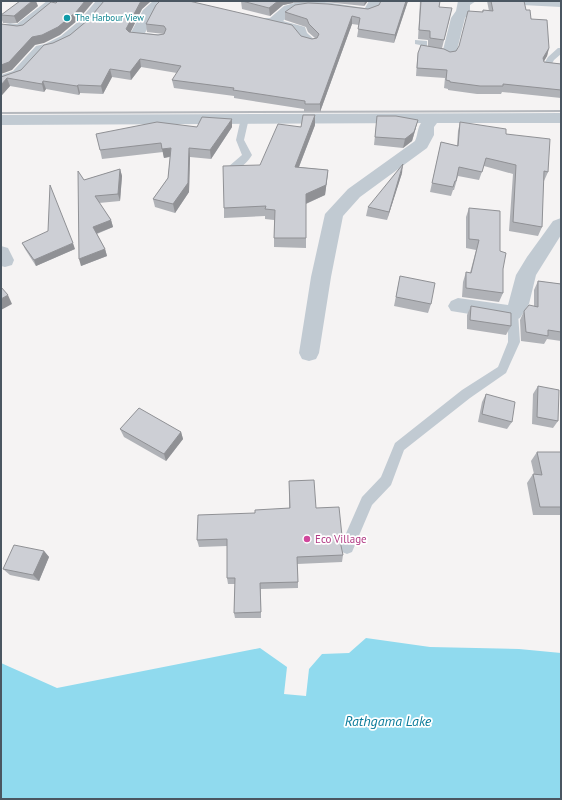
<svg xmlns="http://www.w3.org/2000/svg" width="562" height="800" viewBox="0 0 562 800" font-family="'PT Sans',sans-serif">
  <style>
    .water { fill: #90daee }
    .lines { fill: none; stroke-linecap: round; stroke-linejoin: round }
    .lane { fill: #c1cad2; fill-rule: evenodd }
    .street { fill: #c1cad2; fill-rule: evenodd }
    .rail { stroke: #b5b8bd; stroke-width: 2 }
    .wall { fill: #b0b2b7 }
    .shaded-wall { fill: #909195 }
    .building { fill: #cdcfd5; stroke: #909195 }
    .culture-dot { fill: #0f9aa8; stroke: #fff; stroke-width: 1.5 }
    .hotel-dot { fill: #d1479c; stroke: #fff; stroke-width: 1.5 }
    .labels { text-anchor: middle; stroke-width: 3.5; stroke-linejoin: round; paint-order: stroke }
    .far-culture-label { font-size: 9px; fill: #0d838f; stroke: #fff; text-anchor: start }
    .hotel-label { font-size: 11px; fill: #b23c85; stroke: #fff; text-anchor: start }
    .near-water-label { font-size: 14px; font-style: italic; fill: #0c7c9b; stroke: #fff }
  </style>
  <rect width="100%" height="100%" fill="#f5f3f3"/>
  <polygon class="water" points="366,638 430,647 519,649 561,653 561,799 1,799 1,663 57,688 260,648 287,667 284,694 306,696 309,669 322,654 349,653"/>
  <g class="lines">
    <g class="lane">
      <polygon points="415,40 427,41 427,48 437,49 438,51 434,53 420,52 420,45 415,44"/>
      <polygon points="558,48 561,48 561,54 554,60 549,69 543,69 542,67 548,57"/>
      <path d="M245,115L249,118L244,140L252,155C248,162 237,173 228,171L226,169L228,167L242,155L236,140L241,118Z"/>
      <polygon points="513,309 517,310 518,313 520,342 506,373 470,398 404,450 391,485 372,505 352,552 347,554 342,552 340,547 362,497 381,477 395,443 462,390 498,367 508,342 508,313 509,310"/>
    </g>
    <g class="street">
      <path d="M47,1H62L25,32C18,34 12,32 5,30L3,27L5,24L10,23L17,24Z"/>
      <polygon points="96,1 110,1 89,27 71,42 55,50 46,52 23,77 1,84 1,75 13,71 36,46 45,44 61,36 79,21"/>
      <polygon points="153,1 168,1 156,12 145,33 164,35 166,38 164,41 159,42 131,39 129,36 143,10"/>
      <path d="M318,1L365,8L369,1H383L377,12L367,16L328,10L308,9L294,12L283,21L305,27L307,33L317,42L315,45C306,47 296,41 293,32C284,30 266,29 260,21L262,18H270L284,6L298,2Z"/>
      <polygon points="458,1 476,1 470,5 470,11 465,18 456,54 454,57 449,58 444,57 442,54 451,18 456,11"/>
      <polygon points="515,1 561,1 561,7 522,5 517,4"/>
      <path d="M561,113V123H437L434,127V135L427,148L360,197L343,216L331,277L319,353L316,359L309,361L302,359L299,353L311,277L325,214L348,189L415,141C418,135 417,129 421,123L1,125V115Z"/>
      <polygon points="561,218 561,235 536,275 529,304 520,318 513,321 451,311 448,306 451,301 458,298 508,305 516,275 527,257 553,221"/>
      <polygon points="1,246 8,248 14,260 12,265 5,267 1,266"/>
    </g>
    <polyline class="rail" points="1,113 561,111"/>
  </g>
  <g class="wall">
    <polygon points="104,1 151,1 142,9 130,33 158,35 164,34 147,32 146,24 301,36 312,39 315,38 308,32 306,27 285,20 285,12 368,9 379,5 381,1 408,1 394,43 357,37 359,25 352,24 320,112 304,112 304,109 234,98 234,96 174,88 172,80 177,73 141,67 131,80 112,77 103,94 80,93 79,95 46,89 44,92 10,86 2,95 1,94 1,77 21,70 53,43 70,35 88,20"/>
    <polygon points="241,1 368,1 364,6 325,2 293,3 283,5 270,16 242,9"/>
    <polygon points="420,1 440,1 439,7 450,17 442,48 450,52 456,51 482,12 483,10 489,11 487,1 524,1 526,10 549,48 547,56 544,61 544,62 561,64 561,98 502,92 501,94 477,94 448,90 448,89 444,88 445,78 416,76 417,61 418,53 428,46 428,40 418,39"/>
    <polygon points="38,6 17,23 3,23 1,17 1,14"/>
    <polygon points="377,116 416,128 412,141 403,148 374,145"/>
    <polygon points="460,122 506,134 548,172 544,181 543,181 542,227 538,236 509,231 513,174 484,166 479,180 458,176 454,190 453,190 451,196 430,192 441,142 457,146 458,131"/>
    <polygon points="315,125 299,167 328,170 327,180 325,195 306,204 306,248 274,247 274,220 265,219 265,216 224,218 224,208 260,165 301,127"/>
    <polygon points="197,127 232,127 211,159 190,157 189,192 175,213 155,207 153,199 168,178 170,157 164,158 163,152 102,159 100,150"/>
    <polygon points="120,169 122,176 120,201 99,203 111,220 113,227 97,234 105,249 107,256 81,266 84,180"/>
    <polygon points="402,173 387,220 366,216 368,207"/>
    <polygon points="469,208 500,251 503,269 503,293 499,302 462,297 463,282 466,272 470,273 476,250 466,248 466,217"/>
    <polygon points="22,243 75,249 36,266 25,249"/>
    <polygon points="400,276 431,304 428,313 394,306"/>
    <polygon points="538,281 561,284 561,341 547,339 544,344 521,341 520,320 524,311 534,306 534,290"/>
    <polygon points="471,306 511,326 506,335 467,329 467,315"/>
    <polygon points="538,386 558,421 553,428 532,424 533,394"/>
    <polygon points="486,394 512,422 507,429 478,422 482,402"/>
    <polygon points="120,429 181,432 183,439 166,461 124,437"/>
    <polygon points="537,452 561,452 561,515 533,515 527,483 533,474 534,474 531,461"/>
    <polygon points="289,481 316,508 340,542 343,555 342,562 297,564 298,582 298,588 261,589 261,618 235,618 234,613 235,584 228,584 227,578 227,546 199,547 197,540 255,513 289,508"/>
    <polygon points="44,551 49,557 39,581 10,575 3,569"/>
  </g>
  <g class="shaded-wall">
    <polygon points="32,1 36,1 38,6 17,23 14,16"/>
    <polygon points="85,1 94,1 78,20 60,35 44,43 35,45 12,70 1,74 1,65 32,37"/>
    <polygon points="141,1 151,1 142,9 128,37 126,29"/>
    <polygon points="278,1 293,1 293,3 283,5 270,16 269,8"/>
    <polygon points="365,1 368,1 364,6"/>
    <polygon points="406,1 408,1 394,43 395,35"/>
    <polygon points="352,16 352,24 320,112 320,104"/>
    <polygon points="549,48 547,56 541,66 543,58"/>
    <polygon points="140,59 141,67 131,80 130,72"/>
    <polygon points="110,69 112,77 103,94 101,86"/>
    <polygon points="7,78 10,86 2,95 1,91 1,85"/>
    <polygon points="43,81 46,89 44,92 42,84"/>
    <polygon points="78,85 80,93 79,95 77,86"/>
    <polygon points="315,115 315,125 295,177 295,167"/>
    <polygon points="232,119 232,127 211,159 210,150"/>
    <polygon points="418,120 412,141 403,148 405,139"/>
    <polygon points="171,148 172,156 164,158 162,149"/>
    <polygon points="189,148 190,157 189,192 175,213 173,204"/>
    <polygon points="403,164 402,173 387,220 389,212"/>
    <polygon points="120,169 122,176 120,201 118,194"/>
    <polygon points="328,170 327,180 325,195 305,204 306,194"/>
    <polygon points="111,220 113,227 95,234 93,227"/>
    <polygon points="73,243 75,249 36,266 34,260"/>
    <polygon points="105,249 107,256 81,266 79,259"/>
    <polygon points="8,295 12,304 1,310 1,299"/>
    <polygon points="181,432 183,439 166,461 164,454"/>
    <polygon points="44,551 49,557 39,581 33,575"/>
  </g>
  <g class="building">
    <polygon points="20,1 32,1 14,16 1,15"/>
    <polygon points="58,1 85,1 76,12 58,27 42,35 32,37 9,62 1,65 1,24 17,26 23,25 51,2 56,3"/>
    <polygon points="104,1 141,1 126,29 129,32 158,35 164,34 166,29 164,26 146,24 156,5 160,1 189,1 292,25 301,36 312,39 317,38 319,34 309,24 307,19 285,12 295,5 308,3 328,4 368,9 379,5 381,1 406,1 395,35 358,29 360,18 352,16 320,104 305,104 305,101 233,90 234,88 172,80 181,66 140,59 130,72 110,69 101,86 78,85 77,86 43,81 42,84 7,78 1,85 1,77 21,70 44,45 53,43 70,35 88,20"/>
    <polygon points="242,1 278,1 269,8"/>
    <polygon points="421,1 440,1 439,7 452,8 444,40 430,38 430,31 419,30"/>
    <polygon points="491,1 524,1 526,10 530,10 531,19 547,20 549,48 543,58 544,62 561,64 561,90 503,84 503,86 480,86 450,82 450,81 446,80 447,70 417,68 418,53 421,45 444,49 450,52 456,51 459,46 468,11 483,12 483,10 493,11"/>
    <polygon points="303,115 315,115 295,167 328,170 326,185 306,194 306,238 274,238 275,210 265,209 266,206 224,208 223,166 260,165 278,124 301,127"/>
    <polygon points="377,116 396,116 418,120 414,132 405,139 375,137"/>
    <polygon points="202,117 232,119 210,150 189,148 188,183 173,204 153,199 168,178 171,148 162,149 161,143 100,150 96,134 157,122 197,127"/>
    <polygon points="460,122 506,129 506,134 550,139 548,172 544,171 542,227 513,222 516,165 486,158 482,172 459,167 456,181 455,181 453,187 432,183 441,142 458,146"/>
    <polygon points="403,164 389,212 368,207"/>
    <polygon points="120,169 118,194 95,196 111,220 93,227 105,249 79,259 78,171 84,180"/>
    <polygon points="50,185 73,243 34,260 22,243 48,231"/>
    <polygon points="469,208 500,211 500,251 506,253 503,269 503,293 466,288 466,272 471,273 479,240 469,239"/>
    <polygon points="400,276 435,283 431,304 396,297"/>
    <polygon points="538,281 561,284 561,332 548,330 548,336 526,332 524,311 529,305 538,307"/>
    <polygon points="1,287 8,295 1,299"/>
    <polygon points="471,306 511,313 511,326 470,320"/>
    <polygon points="538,386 559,390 558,421 537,417"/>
    <polygon points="486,394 515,402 512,422 482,414"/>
    <polygon points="139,408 181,432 164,454 120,429"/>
    <polygon points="537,452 561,452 561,507 540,507 533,474 542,475"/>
    <polygon points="314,480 316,508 339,507 342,536 340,541 343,555 297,557 298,582 260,583 261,612 234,613 235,578 227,578 227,539 197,540 198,515 255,513 255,510 290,508 289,481"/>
    <polygon points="14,545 44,551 33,575 3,569"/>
  </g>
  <circle class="culture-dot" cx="67" cy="18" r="4"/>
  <circle class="hotel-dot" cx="307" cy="539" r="4"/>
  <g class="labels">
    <g class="far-culture-label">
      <text x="75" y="21">The Harbour View</text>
    </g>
    <g class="hotel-label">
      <text x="315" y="543">Eco Village</text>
    </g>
    <g class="near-water-label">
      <text x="388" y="726">Rathgama Lake</text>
    </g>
  </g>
  <rect width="562" height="800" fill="none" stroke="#4a5661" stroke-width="4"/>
</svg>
